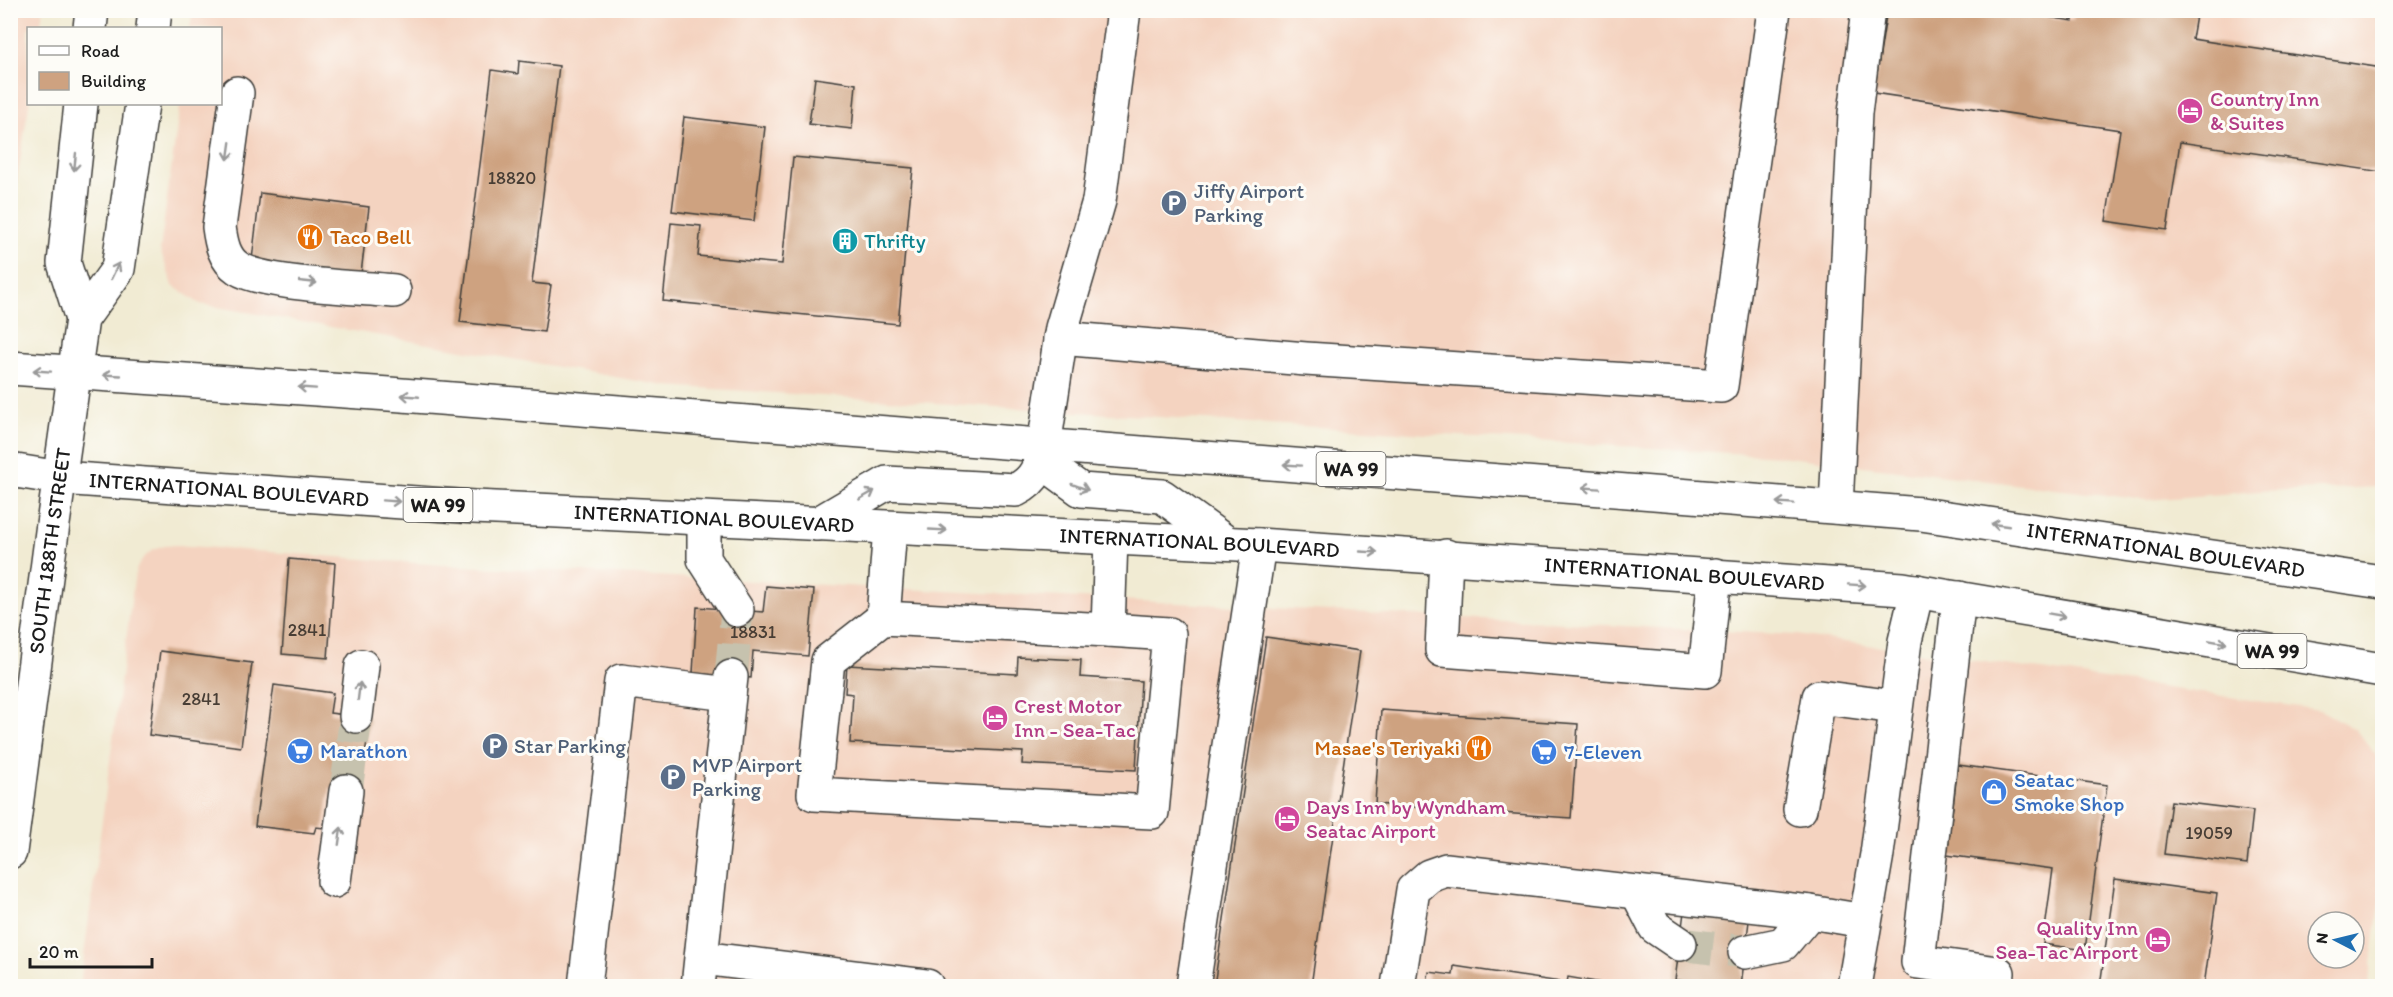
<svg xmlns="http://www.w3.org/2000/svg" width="2393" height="997" viewBox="0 0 2393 997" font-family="Itim,sans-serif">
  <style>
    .built { fill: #f4d3c0; fill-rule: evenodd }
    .building { fill: #cea280 }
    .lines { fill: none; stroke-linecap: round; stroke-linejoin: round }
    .minor-tunnel { stroke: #c6c2ae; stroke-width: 33; stroke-dasharray: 33 16; stroke-linecap: butt }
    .minor-casing { stroke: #3c3b37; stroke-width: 36 }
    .major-casing { stroke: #3c3b37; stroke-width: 36 }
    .minor { stroke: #fff; stroke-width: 33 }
    .major { stroke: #fff; stroke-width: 33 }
    .oneway { stroke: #999 }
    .labels { text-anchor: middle; stroke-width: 6; stroke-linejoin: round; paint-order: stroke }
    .number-label { font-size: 18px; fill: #483e35 }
    .shield { fill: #fdfcf7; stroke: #605f5e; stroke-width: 1.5 }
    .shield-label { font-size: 20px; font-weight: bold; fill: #1c1c1c }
    .hotel-label { font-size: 21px; fill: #b23c85; stroke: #fdfcf7; text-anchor: start }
    .service-label { font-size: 21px; fill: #4e5e75; stroke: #fdfcf7; text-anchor: start }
    .food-label { font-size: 21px; fill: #c56008; stroke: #fdfcf7; text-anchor: start }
    .culture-label { font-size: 21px; fill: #0d838f; stroke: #fdfcf7; text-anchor: start }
    .street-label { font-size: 21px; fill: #1c1c1c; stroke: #fdfcf7 }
    .shop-label { font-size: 21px; fill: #366cbe; stroke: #fdfcf7; text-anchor: start }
  </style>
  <rect width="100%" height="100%" fill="#fdfcf7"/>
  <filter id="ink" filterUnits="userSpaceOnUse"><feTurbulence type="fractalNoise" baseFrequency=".0167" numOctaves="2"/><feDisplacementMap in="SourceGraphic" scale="12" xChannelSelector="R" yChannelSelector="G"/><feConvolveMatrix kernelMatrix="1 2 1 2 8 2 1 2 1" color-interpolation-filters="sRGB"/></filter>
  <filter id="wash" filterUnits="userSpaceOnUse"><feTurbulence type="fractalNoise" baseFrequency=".008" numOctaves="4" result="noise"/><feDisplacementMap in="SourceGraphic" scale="24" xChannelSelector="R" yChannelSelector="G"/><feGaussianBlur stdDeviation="1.35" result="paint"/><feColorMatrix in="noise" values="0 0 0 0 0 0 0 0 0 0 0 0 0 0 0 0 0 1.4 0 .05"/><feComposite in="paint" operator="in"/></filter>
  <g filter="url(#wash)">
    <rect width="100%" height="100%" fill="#f1ebd3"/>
    <g class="built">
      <polygon points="11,10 43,11 40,28 28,28 29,104 11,219"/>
      <polygon points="193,11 2382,11 2382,487 2259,491 2147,500 1779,456 666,386 200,304 173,286 160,250 180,104 220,104 220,28 190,28"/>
      <path d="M176,545L442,565L1797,635L2320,710L2355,729L2382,763V883L2368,986H80L134,580L137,568L143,558L153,550L164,546ZM2318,922H2354V958H2318Z"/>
    </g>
    <g id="blocks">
      <g class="building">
        <polygon points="1887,10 2001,10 2073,21 2074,10 2197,10 2192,39 2382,68 2382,172 2180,142 2167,230 2106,221 2120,130 1874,93"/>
        <polygon points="519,61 559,66 532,283 551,285 544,332 460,322 492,70 518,74"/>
        <polygon points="815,78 856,84 852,129 809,124"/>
        <polygon points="684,117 765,127 754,221 672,211"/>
        <polygon points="793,157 913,168 898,324 663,301 671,223 701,226 698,256 782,264"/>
        <polygon points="260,193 369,207 360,282 251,268"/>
        <polygon points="289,559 335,563 328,658 282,654"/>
        <polygon points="766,586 814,590 808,656 753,651 751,678 693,673 697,607 763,612"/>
        <polygon points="1266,637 1360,651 1311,986 1214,986"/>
        <polygon points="160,651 252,663 241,747 149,735"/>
        <polygon points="1018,657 1081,660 1080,677 1141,681 1136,770 1022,764 1023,752 850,743 853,694 845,693 847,665 1017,674"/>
        <polygon points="274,685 333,693 330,713 370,718 360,793 330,788 324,828 316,827 314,833 255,826"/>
        <polygon points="1381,710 1578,724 1571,818 1375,804"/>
        <polygon points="1958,765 2107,785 2085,950 2043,944 2053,869 1947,855"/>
        <polygon points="2171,801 2253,811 2247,864 2164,854"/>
        <polygon points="2115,879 2217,893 2204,986 2100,986"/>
        <polygon points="1684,912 1749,921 1741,986 1675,980"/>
        <polygon points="1454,966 1567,983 1568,977 1619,986 1426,986 1429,972 1453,975"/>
      </g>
    </g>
  </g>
  <g filter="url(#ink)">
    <use href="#blocks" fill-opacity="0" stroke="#3c3b37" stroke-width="1.5"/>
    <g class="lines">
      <g class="minor-tunnel">
        <polyline points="731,677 737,610"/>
        <polyline points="346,791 356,716"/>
        <polyline points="1680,944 1745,952"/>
      </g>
      <defs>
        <g id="minor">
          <path d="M237,93L219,227C221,242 224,259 238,268C264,285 359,287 394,291"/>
          <polyline points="1060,338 1306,359 1721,386 1774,10"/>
          <polyline points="1044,446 1062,328 1099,201 1124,10"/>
          <polyline points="1836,507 1855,113 1868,10"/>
          <polyline points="704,519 704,559 737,610"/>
          <polyline points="890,528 883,618 1108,630 1111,538"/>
          <polyline points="1446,556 1442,650 1705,671 1715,575"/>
          <polyline points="1959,598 1918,962 1998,973 1996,986"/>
          <polyline points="883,618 828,661 814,794 1152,812 1169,634 1108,630"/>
          <polyline points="356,716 362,666"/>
          <polyline points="1800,809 1819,697 1895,707"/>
          <polyline points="334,881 346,791"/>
          <polyline points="1637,892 1655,927 1680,944"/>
          <polyline points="1745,952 1783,944 1810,912"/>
          <polyline points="702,958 927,986"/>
          <polyline points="585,986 621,681 729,694"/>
          <polyline points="698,986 731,677"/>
          <polyline points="1193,986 1259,545"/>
          <polyline points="1398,986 1413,890 1429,876 1446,870 1810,912 1864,921"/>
          <polyline points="1854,986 1877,854 1905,641 1917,591"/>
        </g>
        <g id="major">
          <polyline points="90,28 92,10"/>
          <polyline points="153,28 155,10"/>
          <polyline points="81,104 64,263 82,319"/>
          <path id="s1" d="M10,368L389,394L1921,514L2382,582"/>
          <polyline points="1044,446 1047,459 1055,471 1081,490 1162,496 1227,543"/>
          <path id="s2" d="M10,470L60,478L474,507L1259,545L1903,589L2382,670"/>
          <path d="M817,524L887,483L1016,490C1036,480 1040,466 1044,446"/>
          <path id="s3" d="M10,852L53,524L82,319L118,269L142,104"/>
        </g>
      </defs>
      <use href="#minor" class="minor-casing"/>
      <use href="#major" class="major-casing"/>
      <use href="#minor" class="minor"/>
      <use href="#major" class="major"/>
    </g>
    <defs><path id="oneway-shaft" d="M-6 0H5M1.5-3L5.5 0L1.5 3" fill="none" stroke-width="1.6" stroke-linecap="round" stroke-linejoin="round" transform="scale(1.5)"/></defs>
    <g class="oneway">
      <use href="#oneway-shaft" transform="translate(229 151) rotate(98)"/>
      <use href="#oneway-shaft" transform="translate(75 162) rotate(96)"/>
      <use href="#oneway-shaft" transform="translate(115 271) rotate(-64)"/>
      <use href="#oneway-shaft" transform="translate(308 282) rotate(6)"/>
      <use href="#oneway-shaft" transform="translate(42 371) rotate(-176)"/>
      <use href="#oneway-shaft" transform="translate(112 375) rotate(-177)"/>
      <use href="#oneway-shaft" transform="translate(307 388) rotate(-176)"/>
      <use href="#oneway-shaft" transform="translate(410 396) rotate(-175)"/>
      <use href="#oneway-shaft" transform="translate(1292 465) rotate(-176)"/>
      <use href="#oneway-shaft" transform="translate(1080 487) rotate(20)"/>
      <use href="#oneway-shaft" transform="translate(1591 488) rotate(-176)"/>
      <use href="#oneway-shaft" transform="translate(867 495) rotate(-30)"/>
      <use href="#oneway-shaft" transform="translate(391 501) rotate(4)"/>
      <use href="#oneway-shaft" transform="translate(1785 503) rotate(-176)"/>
      <use href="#oneway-shaft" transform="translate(2000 525) rotate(-172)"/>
      <use href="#oneway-shaft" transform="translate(938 530) rotate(3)"/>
      <use href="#oneway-shaft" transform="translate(1369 552) rotate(3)"/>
      <use href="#oneway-shaft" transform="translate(1857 585) rotate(4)"/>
      <use href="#oneway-shaft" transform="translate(2057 615) rotate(10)"/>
      <use href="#oneway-shaft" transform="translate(2218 642) rotate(10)"/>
      <use href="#oneway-shaft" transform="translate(359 691) rotate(-83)"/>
      <use href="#oneway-shaft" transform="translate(340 836) rotate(-82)"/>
    </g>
  </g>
  <defs>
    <symbol id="hotel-disc" viewBox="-11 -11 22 22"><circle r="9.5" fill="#d1479c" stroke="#fdfcf7"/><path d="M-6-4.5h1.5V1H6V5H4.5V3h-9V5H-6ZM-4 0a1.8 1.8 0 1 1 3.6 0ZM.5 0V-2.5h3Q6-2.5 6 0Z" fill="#fff"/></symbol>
    <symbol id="parking-disc" viewBox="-11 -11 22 22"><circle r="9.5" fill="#5c6f8a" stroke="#fdfcf7"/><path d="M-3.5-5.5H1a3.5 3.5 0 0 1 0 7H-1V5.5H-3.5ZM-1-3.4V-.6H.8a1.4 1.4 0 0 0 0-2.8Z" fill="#fff"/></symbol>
    <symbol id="restaurant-disc" viewBox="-11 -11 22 22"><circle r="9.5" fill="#e8710a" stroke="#fdfcf7"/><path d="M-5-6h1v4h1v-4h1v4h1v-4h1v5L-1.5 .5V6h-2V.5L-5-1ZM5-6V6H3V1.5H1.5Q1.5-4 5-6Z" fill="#fff"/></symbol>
    <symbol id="building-disc" viewBox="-11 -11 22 22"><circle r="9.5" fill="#0f9aa8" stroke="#fdfcf7"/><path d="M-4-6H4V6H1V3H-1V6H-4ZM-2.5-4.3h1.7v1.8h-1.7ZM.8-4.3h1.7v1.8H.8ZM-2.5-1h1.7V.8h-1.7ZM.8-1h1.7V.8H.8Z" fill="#fff"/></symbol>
    <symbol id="supermarket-disc" viewBox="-11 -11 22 22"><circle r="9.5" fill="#3f7fe0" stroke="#fdfcf7"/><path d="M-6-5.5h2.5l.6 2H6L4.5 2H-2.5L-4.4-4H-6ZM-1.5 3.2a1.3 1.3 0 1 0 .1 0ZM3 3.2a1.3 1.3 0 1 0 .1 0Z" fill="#fff"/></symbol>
    <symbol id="shop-disc" viewBox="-11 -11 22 22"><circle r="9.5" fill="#3f7fe0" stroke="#fdfcf7"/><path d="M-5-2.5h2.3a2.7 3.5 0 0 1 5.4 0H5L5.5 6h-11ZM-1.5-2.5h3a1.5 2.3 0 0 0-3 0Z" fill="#fff"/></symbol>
  </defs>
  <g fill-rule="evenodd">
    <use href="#hotel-disc" x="2175" y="96" width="30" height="30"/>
    <use href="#parking-disc" x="1159" y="188" width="30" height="30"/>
    <use href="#restaurant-disc" x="295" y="222" width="30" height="30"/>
    <use href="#building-disc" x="830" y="226" width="30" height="30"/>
    <use href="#hotel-disc" x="980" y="703" width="30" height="30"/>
    <use href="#parking-disc" x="480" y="731" width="30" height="30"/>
    <use href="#restaurant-disc" x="1464" y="733" width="30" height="30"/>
    <use href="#supermarket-disc" x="285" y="736" width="30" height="30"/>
    <use href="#supermarket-disc" x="1529" y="737" width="30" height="30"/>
    <use href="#parking-disc" x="658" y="762" width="30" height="30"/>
    <use href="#shop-disc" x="1979" y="777" width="30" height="30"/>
    <use href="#hotel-disc" x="1272" y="804" width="30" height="30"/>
    <use href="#hotel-disc" x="2143" y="925" width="30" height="30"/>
  </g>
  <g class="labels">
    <g class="number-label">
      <text x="512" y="184">18820</text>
      <text x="307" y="636">2841</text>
      <text x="753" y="638">18831</text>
      <text x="201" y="705">2841</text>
      <text x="2209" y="839">19059</text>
    </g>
    <g class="shield">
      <rect x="1316.5" y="452" width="69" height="34" rx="4.5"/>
      <rect x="403.5" y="488" width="69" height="34" rx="4.5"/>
      <rect x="2237.5" y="634" width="69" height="34" rx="4.5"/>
    </g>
    <g class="shield-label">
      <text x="1351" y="476">WA 99</text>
      <text x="438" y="512">WA 99</text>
      <text x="2272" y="658">WA 99</text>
    </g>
    <g class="hotel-label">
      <text x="2210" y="106">Country Inn<tspan x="2210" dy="24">&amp; Suites</tspan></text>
      <text x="1014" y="713">Crest Motor<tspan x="1014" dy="24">Inn - Sea-Tac</tspan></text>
      <text x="1306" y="814">Days Inn by Wyndham<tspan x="1306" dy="24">Seatac Airport</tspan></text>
      <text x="2138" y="935" text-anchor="end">Quality Inn<tspan x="2138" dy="24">Sea-Tac Airport</tspan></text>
    </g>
    <g class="service-label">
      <text x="1194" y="198">Jiffy Airport<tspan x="1194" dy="24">Parking</tspan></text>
      <text x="514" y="753">Star Parking</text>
      <text x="692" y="772">MVP Airport<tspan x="692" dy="24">Parking</tspan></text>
    </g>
    <g class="food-label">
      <text x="330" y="244">Taco Bell</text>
      <text x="1460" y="755" text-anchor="end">Masae's Teriyaki</text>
    </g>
    <g class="culture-label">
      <text x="864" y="248">Thrifty</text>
    </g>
    <g class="street-label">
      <text dy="7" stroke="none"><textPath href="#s2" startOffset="220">INTERNATIONAL BOULEVARD</textPath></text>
      <text dy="7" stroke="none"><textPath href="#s2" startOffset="706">INTERNATIONAL BOULEVARD</textPath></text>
      <text dy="7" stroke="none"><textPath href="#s2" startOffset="1192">INTERNATIONAL BOULEVARD</textPath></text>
      <text dy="7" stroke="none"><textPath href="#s3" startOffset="304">SOUTH 188TH STREET</textPath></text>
      <text dy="7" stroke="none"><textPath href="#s1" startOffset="2164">INTERNATIONAL BOULEVARD</textPath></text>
      <text dy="7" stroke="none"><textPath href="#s2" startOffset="1678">INTERNATIONAL BOULEVARD</textPath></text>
    </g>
    <g class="shop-label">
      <text x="320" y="758">Marathon</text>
      <text x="1564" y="759">7-Eleven</text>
      <text x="2014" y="787">Seatac<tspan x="2014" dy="24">Smoke Shop</tspan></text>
    </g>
  </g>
  <rect width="2393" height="997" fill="none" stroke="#fdfcf7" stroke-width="36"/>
  <rect x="27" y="27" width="195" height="78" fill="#fdfcf7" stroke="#a3a29f" stroke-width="1.5"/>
  <rect x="39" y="46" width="30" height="9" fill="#ffffff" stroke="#a3a29f" stroke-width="1.5"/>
  <text x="81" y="57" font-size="18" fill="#1c1c1c">Road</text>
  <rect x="39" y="72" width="30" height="18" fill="#cea280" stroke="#a3a29f" stroke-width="1.5"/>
  <text x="81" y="87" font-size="18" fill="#1c1c1c">Building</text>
  <g transform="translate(2336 940) rotate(277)"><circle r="28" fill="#fdfcf7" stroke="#a3a29f" stroke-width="1.5"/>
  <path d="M0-4.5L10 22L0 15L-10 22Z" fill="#1f6fb2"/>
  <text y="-9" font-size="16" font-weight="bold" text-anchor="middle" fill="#1c1c1c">N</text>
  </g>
  <path d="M30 958v9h122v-9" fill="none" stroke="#1c1c1c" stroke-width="3"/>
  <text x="39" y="958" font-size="18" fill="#1c1c1c" stroke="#fdfcf7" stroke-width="4.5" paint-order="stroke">20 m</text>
</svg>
